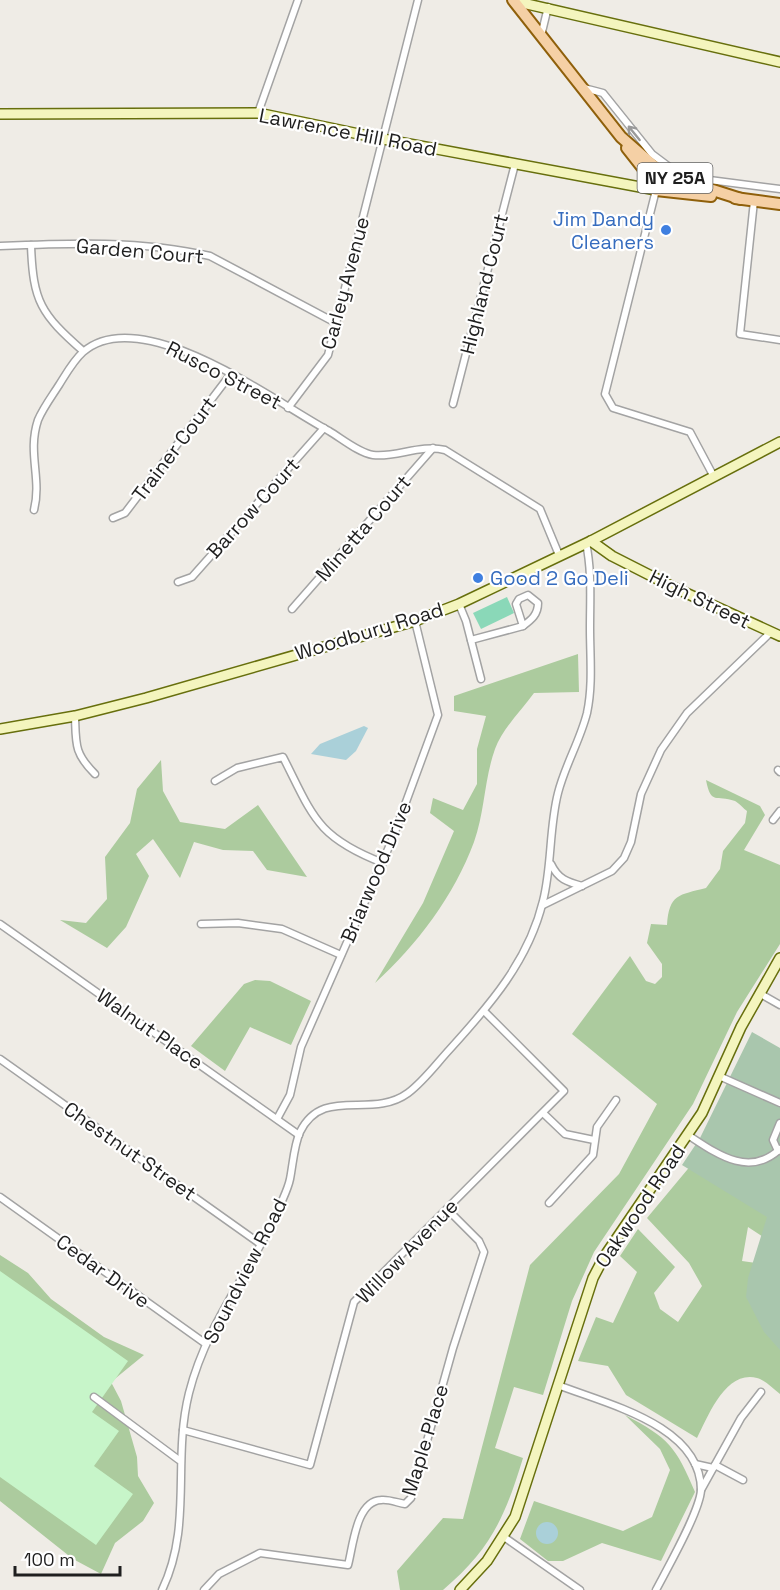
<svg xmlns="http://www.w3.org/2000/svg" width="780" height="1590" viewBox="0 0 780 1590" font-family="'Space Grotesk',sans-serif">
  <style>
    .forest { fill: #accb9e }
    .cemetery { fill: #a9c6ad }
    .park { fill: #c7f5c9 }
    .pitch { fill: #8ad8b8 }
    .water { fill: #aad0d9 }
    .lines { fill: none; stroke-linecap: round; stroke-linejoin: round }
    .street-casing { stroke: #a3a3a3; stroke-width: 9 }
    .secondary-casing { stroke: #676f0d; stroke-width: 12 }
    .primary-casing { stroke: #8f600b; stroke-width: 14 }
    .street { stroke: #fff; stroke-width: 6 }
    .secondary { stroke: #f4f5be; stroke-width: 9 }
    .primary { stroke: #f5d0a5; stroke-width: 10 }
    .oneway { stroke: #9a9a9a }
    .shop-dot { fill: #3f7fe0; stroke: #fff; stroke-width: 2 }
    .labels { text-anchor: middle; stroke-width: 4.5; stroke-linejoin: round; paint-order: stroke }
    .shield { fill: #fff; stroke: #626262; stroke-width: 1.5 }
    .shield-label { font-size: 18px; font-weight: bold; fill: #1f1f1f }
    .street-label { font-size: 20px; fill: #1f1f1f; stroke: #fff }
    .shop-label { font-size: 20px; fill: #366cbe; stroke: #fff; text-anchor: end }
  </style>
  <rect width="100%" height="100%" fill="#efece6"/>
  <g class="forest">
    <path d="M578,654L579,692L534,693C522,710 502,729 495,749C484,780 485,811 474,842C454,896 417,945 375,983L423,903L454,831L430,813L433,798L463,810L477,784V749L486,716L454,711V696Z"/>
    <polygon points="161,760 163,791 180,822 225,829 258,805 307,877 267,870 253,851 223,850 194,842 180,878 153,839 136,854 149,876 126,927 107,948 60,920 86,923 107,899 105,857 130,823 137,789"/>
    <path d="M706,780L760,806L765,815L744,850L780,865V944L737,1012L693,1104L594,1252L572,1301L543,1395L514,1387L495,1448L523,1458C505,1517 491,1549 443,1590H400L397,1571L443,1518L463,1519L530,1265L619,1174L657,1104L572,1034L630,956L646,981L655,984L662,977V964L647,943L651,924L667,925C669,894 679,895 706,888L720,869L723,851L745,823L747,811C744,809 739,803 735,801C716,794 711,806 706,780Z"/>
    <polygon points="255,980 270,981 311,1001 291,1045 250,1027 225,1071 191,1046 244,984"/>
    <path d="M692,1164L780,1220L768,1240L748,1227L742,1261L763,1264L780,1324V1394C773,1389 765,1380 757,1378C725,1370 708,1417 697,1438L626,1395L608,1366L578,1361L596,1317L613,1323L637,1272L620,1256L638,1229L675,1267L654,1293L660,1309L678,1322L702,1286L689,1263L647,1218Z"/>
    <polygon points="0,1255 28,1273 51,1299 104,1337 144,1355 111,1382 121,1401 137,1457 138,1476 154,1503 143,1521 115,1543 101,1574 73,1559 0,1501"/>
    <path d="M625,1415C669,1438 676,1447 695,1492L661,1561L602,1543L563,1561H548L520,1539L534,1501L623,1531L652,1517L670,1470L660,1449Z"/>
  </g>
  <polygon class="cemetery" points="752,1032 780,1048 780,1350 764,1332 746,1297 748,1278 767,1217 682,1165 700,1138"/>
  <polygon class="park" points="0,1271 128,1361 92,1412 119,1431 94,1466 133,1494 96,1545 0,1477"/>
  <polygon class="pitch" points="507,597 514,613 481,629 473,613"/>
  <g class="water">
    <polygon points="364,726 368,728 356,751 346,760 311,754 320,744"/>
    <circle cx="547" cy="1533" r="11"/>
  </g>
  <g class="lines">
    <defs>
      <g id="street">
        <polyline points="541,36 548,7"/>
        <polyline points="584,88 603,93 652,154 672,169 694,178 780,189"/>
        <polyline points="258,113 298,0"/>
        <polyline points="656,190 605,394 613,408 690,432 714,477"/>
        <polyline points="754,201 740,334 780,340"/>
        <path d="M31,245C33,302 41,314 83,351"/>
        <path d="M0,246C69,243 142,240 210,256L336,323"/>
        <polyline points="453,404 515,164"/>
        <polyline points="288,408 328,355 418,0"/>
        <path d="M34,510C42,478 27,453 38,420C43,408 52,396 59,385C66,374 73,361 83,352C141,301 275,402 329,431C341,438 359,453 373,455C396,458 420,444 445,450L540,509L559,555"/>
        <polyline points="113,518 125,513 230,375"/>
        <polyline points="178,582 192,577 324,428"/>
        <path d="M528,595L538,603C538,615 531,620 523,626L516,604L519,599Z"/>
        <polyline points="459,604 466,621 481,679"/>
        <polyline points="292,609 433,448"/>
        <polyline points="471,640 523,626"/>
        <path d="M75,716C76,744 74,753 95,774"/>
        <polyline points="778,770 780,772"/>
        <path d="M215,781L237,768L283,757C313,816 316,837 383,863"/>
        <polyline points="773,820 780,811"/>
        <path d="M551,864C558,879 567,882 582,886"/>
        <polyline points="543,905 612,871 624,858 631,842 641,794 661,750 687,713 770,633"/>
        <polyline points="0,924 299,1135"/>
        <polyline points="201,924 238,923 282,929 341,955"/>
        <polyline points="759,993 780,1005"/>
        <polyline points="0,1059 259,1243"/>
        <polyline points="719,1076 780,1103"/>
        <polyline points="543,1113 565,1134 594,1140"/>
        <polyline points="277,1119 290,1095 301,1047 392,840 438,715 415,621"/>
        <path d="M688,1135C717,1154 749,1178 780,1149"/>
        <polyline points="778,1151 773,1140 780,1123"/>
        <polyline points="0,1197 206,1344"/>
        <polyline points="549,1203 593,1155 597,1127 616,1100"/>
        <path d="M558,1385C606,1404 701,1425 701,1490C700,1511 667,1569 656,1590"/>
        <polyline points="94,1397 179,1460"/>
        <polyline points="183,1430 310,1465 354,1302 564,1091 484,1011"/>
        <polyline points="695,1464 713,1468"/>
        <polyline points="715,1465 743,1480"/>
        <polyline points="701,1490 741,1418 761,1392"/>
        <polyline points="504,1537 580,1590"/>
        <path d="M162,1590C193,1526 172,1461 189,1393C207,1322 251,1272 279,1208C283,1198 288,1189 290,1179C293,1164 294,1145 300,1132C323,1085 371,1120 408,1093C424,1081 437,1063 450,1049C490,1005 529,960 543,901C552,866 549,828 558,793C565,765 580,741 587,713C593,685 590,656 590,628C590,599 592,571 586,543"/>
        <path d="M204,1590L219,1574L260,1553L348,1565C353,1547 356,1501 381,1500C389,1499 398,1503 405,1504L411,1498L453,1348L484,1252L479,1241L447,1209"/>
      </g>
      <g id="secondary">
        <polyline points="514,1 780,62"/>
        <polyline points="0,114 258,113 383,139 656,190"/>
        <polyline points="591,541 612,556 675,588 780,636"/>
        <polyline points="0,729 75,716 146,698 415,621 459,604 591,541 780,442"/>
        <polyline points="460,1590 487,1561 515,1517 593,1278 604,1257 702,1113 741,1027 780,958"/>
      </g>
      <g id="primary">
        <polyline points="513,0 621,137 653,165 672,177 741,199"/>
        <polyline points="627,148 653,181 656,190 711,196"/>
        <polyline points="735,198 780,204"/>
      </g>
    </defs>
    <use href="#street" class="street-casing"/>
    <use href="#secondary" class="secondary-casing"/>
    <use href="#primary" class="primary-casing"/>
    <use href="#street" class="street"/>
    <use href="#secondary" class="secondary"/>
    <use href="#primary" class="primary"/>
  </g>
  <defs><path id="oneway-shaft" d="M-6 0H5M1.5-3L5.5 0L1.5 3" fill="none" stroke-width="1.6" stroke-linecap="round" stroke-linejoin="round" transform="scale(1.5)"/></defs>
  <use class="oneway" href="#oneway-shaft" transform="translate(634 133) rotate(-129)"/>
  <g class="shop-dot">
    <circle cx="666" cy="230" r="6"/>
    <circle cx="478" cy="578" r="6"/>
  </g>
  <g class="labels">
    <rect class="shield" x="637.5" y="163" width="75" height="30" rx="4.5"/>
    <g class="shield-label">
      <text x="675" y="184">NY 25A</text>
    </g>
    <g class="street-label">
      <text transform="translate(348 132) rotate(11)" y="7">Lawrence Hill Road</text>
      <text transform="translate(140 251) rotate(5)" y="7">Garden Court</text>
      <text transform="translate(345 283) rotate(-75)" y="7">Carley Avenue</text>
      <text transform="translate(484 284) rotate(-76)" y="7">Highland Court</text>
      <text transform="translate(224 375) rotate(27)" y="7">Rusco Street</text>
      <text transform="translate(174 449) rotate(-53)" y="7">Trainer Court</text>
      <text transform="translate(253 508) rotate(-48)" y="7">Barrow Court</text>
      <text transform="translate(363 528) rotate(-49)" y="7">Minetta Court</text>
      <text transform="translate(700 599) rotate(26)" y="7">High Street</text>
      <text transform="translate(369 631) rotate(-17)" y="7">Woodbury Road</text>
      <text transform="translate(376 872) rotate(-67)" y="7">Briarwood Drive</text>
      <text transform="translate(150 1029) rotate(35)" y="7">Walnut Place</text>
      <text transform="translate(130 1151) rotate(35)" y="7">Chestnut Street</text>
      <text transform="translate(640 1206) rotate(-56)" y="7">Oakwood Road</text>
      <text transform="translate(407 1251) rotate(-46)" y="7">Willow Avenue</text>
      <text transform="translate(103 1271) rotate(36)" y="7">Cedar Drive</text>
      <text transform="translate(245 1271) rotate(-63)" y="7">Soundview Road</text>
      <text transform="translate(425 1440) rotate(-73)" y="7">Maple Place</text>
    </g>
    <g class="shop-label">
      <text x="654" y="226">Jim Dandy<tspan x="654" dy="23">Cleaners</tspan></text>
      <text x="490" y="585" text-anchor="start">Good 2 Go Deli</text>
    </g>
  </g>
  <path d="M15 1566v9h105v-9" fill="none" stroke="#1f1f1f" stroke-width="3"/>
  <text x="24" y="1566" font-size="18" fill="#1f1f1f" stroke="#ffffff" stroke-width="4.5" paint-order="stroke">100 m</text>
</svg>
